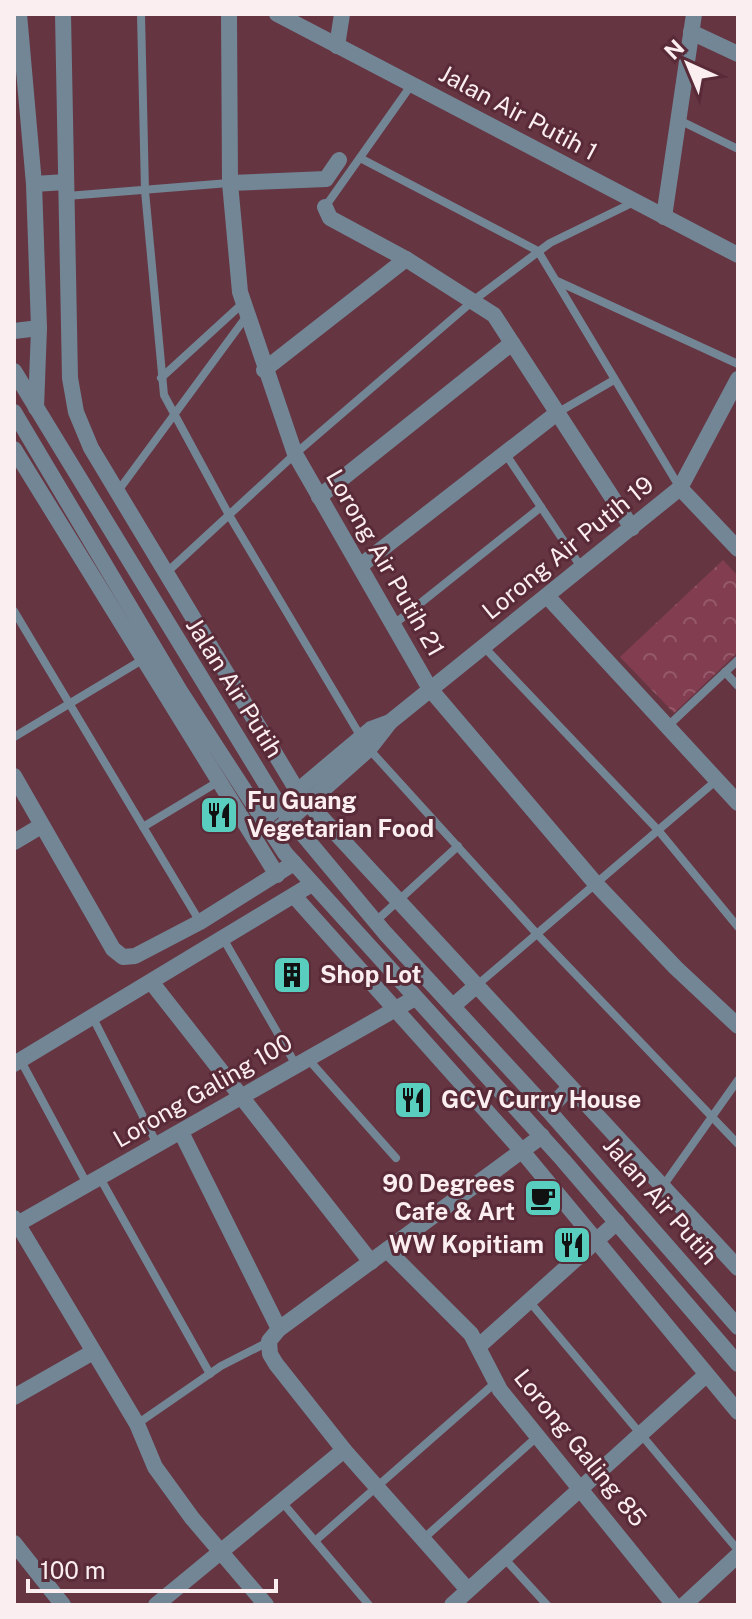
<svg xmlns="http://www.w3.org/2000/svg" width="752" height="1619" viewBox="0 0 752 1619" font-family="'Public Sans',sans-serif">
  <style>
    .park { fill: url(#park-crowns) }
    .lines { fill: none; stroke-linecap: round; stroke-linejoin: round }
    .service { stroke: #738695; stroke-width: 8 }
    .minor { stroke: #738695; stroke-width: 16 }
    .tertiary { stroke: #738695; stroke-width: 16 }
    .labels { text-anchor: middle; stroke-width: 6; stroke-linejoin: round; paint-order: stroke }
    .street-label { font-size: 24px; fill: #fbeef0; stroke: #592a37 }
    .poi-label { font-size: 24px; font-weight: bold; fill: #fbeef0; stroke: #592a37; text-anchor: start }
  </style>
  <defs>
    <pattern id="park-crowns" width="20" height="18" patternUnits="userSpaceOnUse" patternTransform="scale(2)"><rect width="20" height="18" fill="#823d51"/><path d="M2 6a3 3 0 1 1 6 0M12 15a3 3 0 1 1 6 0" fill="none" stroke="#95596a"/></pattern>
  </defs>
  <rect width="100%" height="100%" fill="#653542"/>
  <polygon class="park" points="723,560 738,576 738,652 674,713 620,657"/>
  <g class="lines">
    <g class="service">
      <polyline points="141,14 145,191 164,395 229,515 361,737"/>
      <polyline points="679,120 738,149"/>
      <polyline points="360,158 538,251 680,488"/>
      <polyline points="67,196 229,183"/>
      <polyline points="325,207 412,84"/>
      <polyline points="557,281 738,364"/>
      <polyline points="161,378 242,304"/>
      <polyline points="557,413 614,380"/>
      <polyline points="505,453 581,567"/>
      <polyline points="118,491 246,317"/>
      <polyline points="165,574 295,454 474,300 550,243 634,202"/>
      <polyline points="14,611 200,922"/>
      <polyline points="393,625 541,507"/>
      <polyline points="484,647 658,830 738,927"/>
      <polyline points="725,672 738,686"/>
      <polyline points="669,725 738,660"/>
      <polyline points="14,737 142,660"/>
      <polyline points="369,749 537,934 738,1144"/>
      <polyline points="143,827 221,780"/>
      <polyline points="376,921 458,846"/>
      <polyline points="224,940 296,1065"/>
      <polyline points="476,986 718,779"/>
      <polyline points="93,1018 157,1144"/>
      <polyline points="308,1059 396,1158"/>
      <polyline points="21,1061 87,1184"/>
      <polyline points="100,1178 210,1374"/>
      <polyline points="663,1186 738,1080"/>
      <polyline points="529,1301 738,1550"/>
      <polyline points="137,1424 221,1366 268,1342"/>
      <polyline points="282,1502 369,1605"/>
      <polyline points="423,1539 539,1435"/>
      <polyline points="315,1541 495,1383"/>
      <polyline points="504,1558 547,1605"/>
    </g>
    <g class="minor">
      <polyline points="19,14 34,184 39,328 36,408"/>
      <polyline points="63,14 70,378 76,412 91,448 298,792"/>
      <polyline points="229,14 230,183 240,292 295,454 430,689 596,884 676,968 738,1026"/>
      <polyline points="277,14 738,255"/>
      <polyline points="691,32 738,54"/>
      <polyline points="337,46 342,14"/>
      <polyline points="230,183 326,179 339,160"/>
      <polyline points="34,184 66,182"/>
      <polyline points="325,207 330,218 406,259 494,315 632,528"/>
      <polyline points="664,217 694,14"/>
      <polyline points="264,370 406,259"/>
      <polyline points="14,449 277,875"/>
      <polyline points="680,488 738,549"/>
      <polyline points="319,497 512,343"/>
      <polyline points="360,566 557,413"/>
      <polyline points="547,596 738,803"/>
      <polyline points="14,776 113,949 123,957 135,956 200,922 294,863"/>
      <polyline points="308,803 738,1268"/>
      <polyline points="263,820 371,729 390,722 680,488 738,379"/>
      <polyline points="273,834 369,749 390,722"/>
      <polyline points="14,842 41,826"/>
      <polyline points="295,897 522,1151 738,1412"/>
      <polyline points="152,983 371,1262"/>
      <polyline points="453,1006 476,986"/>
      <polyline points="14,1064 312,884"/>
      <polyline points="548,1110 570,1087"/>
      <polyline points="181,1132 279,1329"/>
      <polyline points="14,1218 137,1424 155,1467 192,1518 266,1605"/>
      <polyline points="14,1226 415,998"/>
      <polyline points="387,1250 471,1334 500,1390 674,1605"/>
      <polyline points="479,1346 617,1222"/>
      <polyline points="14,1397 93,1352"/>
      <polyline points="14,1543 63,1605"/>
      <polyline points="468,1590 344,1450 276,1364 270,1354 269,1341 279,1329 542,1136"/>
      <polyline points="156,1605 344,1450"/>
      <polyline points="452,1605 706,1375"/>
      <polyline points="684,1605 738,1555"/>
    </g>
    <g class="tertiary">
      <polyline points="14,331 39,328"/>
      <polyline points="14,371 280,807 385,933 548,1110 738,1327"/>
      <polyline points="14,412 180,691 285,853 563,1160 738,1364"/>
    </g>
  </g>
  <defs>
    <symbol id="restaurant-square" viewBox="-11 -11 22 22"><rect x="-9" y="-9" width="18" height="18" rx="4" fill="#59cebe" stroke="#592a37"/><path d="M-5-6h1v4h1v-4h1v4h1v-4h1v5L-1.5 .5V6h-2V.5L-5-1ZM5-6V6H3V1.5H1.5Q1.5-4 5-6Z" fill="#111"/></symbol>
    <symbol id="building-square" viewBox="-11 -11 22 22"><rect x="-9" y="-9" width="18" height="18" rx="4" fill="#59cebe" stroke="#592a37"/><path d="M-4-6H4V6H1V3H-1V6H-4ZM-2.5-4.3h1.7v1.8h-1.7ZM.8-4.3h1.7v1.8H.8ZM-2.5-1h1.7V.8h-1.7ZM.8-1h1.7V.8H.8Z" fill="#111"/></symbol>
    <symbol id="cafe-square" viewBox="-11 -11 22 22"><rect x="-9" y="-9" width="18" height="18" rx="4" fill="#59cebe" stroke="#592a37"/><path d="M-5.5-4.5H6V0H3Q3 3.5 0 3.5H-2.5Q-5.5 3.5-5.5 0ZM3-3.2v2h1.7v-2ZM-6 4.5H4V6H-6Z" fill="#111"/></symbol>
  </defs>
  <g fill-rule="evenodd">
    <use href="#restaurant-square" x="197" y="793" width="44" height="44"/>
    <use href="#building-square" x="270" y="953" width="44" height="44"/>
    <use href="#restaurant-square" x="391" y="1078" width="44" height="44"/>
    <use href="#cafe-square" x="521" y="1176" width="44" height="44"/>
    <use href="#restaurant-square" x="550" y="1223" width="44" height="44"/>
  </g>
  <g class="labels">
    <g class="street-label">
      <text transform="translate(518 113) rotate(28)" y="8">Jalan Air Putih 1</text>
      <text transform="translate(568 548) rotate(-39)" y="8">Lorong Air Putih 19</text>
      <text transform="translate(385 563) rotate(60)" y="8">Lorong Air Putih 21</text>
      <text transform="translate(234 688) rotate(58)" y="8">Jalan Air Putih</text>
      <text transform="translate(203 1091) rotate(-30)" y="8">Lorong Galing 100</text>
      <text transform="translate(660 1201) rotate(49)" y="8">Jalan Air Putih</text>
      <text transform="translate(580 1448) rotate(51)" y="8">Lorong Galing 85</text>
    </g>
    <g class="poi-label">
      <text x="247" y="809">Fu Guang<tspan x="247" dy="28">Vegetarian Food</tspan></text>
      <text x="320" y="983">Shop Lot</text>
      <text x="441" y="1108">GCV Curry House</text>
      <text x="515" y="1192" text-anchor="end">90 Degrees<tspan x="515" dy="28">Cafe &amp; Art</tspan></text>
      <text x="544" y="1253" text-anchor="end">WW Kopitiam</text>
    </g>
  </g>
  <rect width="752" height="1619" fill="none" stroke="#fbeef0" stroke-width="32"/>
  <g transform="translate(688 64) rotate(316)" stroke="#592a37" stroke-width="6" paint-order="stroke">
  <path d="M0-6L14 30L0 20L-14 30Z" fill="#fbeef0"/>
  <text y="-12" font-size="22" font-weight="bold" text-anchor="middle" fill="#fbeef0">N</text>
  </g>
  <path d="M28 1579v12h248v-12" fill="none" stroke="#fbeef0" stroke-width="4"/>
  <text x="40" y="1579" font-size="24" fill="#fbeef0" stroke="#592a37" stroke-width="6" paint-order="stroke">100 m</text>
</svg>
